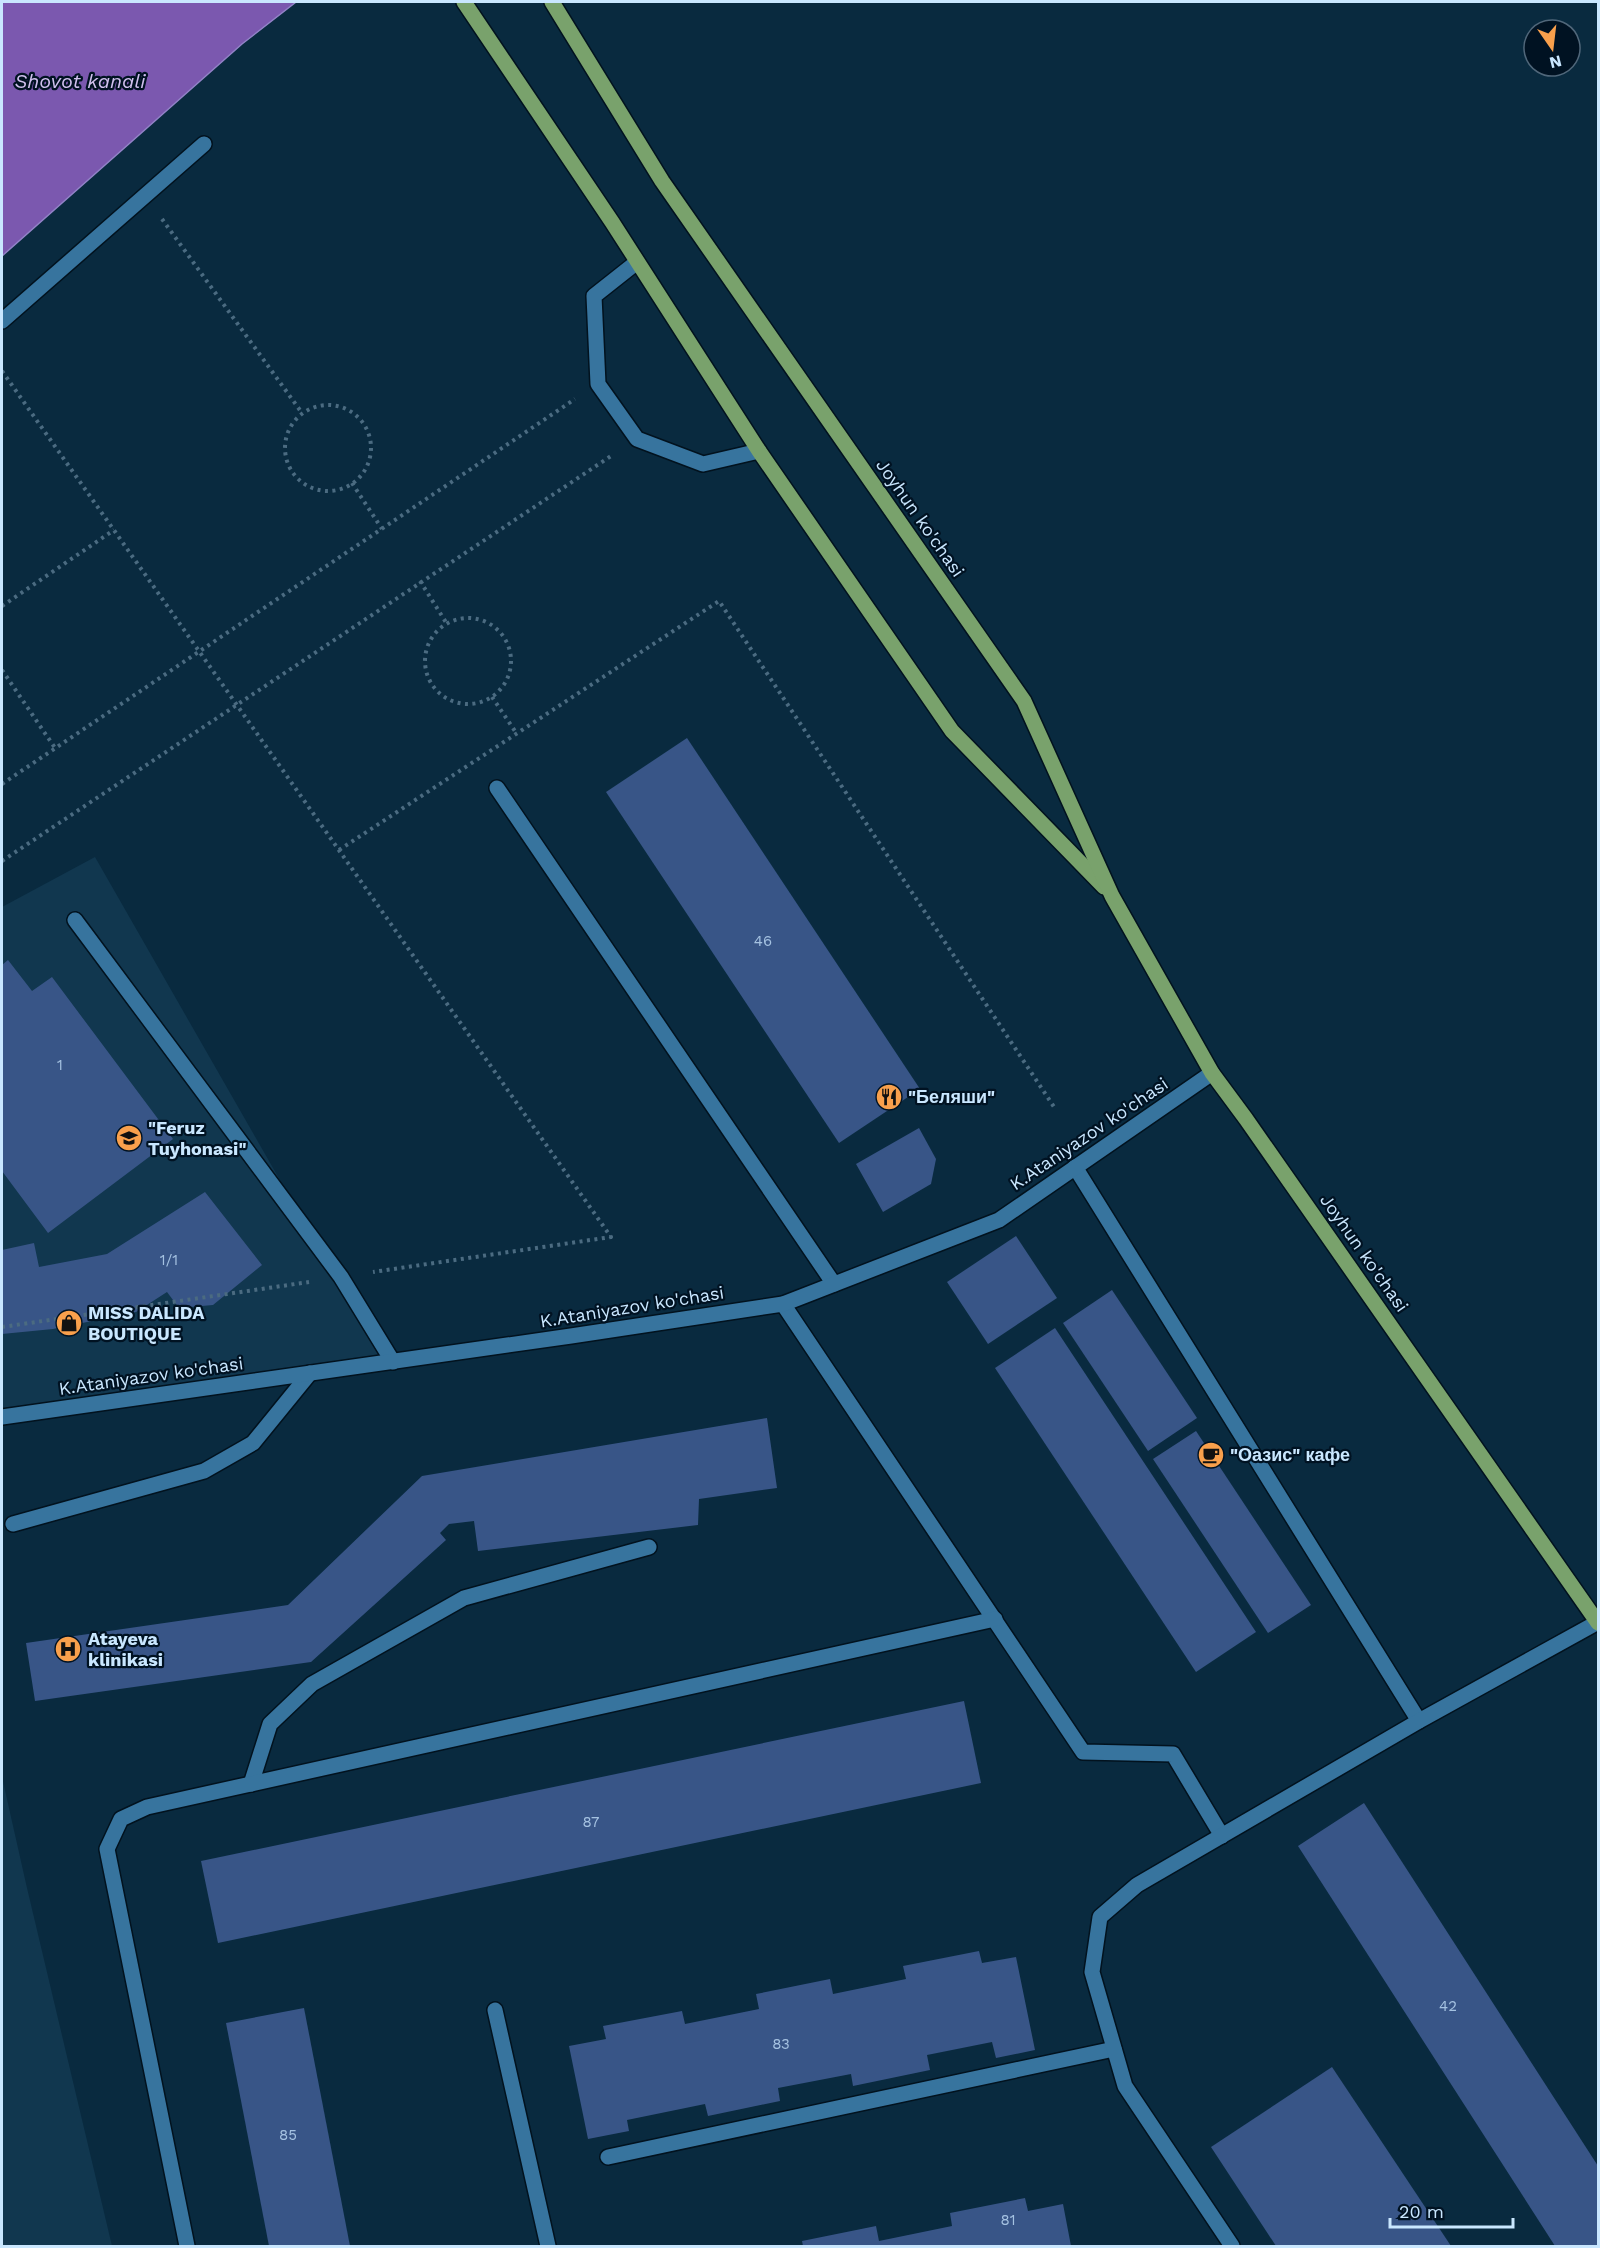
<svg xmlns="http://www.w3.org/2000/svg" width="1600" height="2248" viewBox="0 0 1600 2248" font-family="'Work Sans',sans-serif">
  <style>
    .built { fill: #11374f }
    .water { fill: #7b58af; stroke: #9283c7; stroke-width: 1.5 }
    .building { fill: #385587 }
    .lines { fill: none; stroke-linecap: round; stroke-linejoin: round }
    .service-casing { stroke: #02121e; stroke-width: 18 }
    .pedestrian-casing { stroke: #02121e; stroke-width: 18 }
    .minor-casing { stroke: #02121e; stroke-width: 18 }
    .primary-casing { stroke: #02121e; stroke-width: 18 }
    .path { stroke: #4b6b81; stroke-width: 4; stroke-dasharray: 3 4.5; stroke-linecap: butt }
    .service { stroke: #37749e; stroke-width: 15 }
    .pedestrian { stroke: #37749e; stroke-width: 15 }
    .minor { stroke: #37749e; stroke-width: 15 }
    .primary { stroke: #79a26c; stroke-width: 15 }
    .labels { text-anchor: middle; stroke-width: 4.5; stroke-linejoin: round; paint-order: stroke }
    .number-label { font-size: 15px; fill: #a5c2e1 }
    .street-label { font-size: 18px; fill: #c9e7ff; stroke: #001222 }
    .poi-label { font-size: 18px; font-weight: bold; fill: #c9e7ff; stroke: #001222; text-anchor: start }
    .water-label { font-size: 20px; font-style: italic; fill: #d0c0ee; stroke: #001222 }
  </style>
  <rect width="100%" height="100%" fill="#092a3f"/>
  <g class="built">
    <polygon points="95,857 388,1369 2,1419 2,907"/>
    <polygon points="2,1777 27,1888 112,2246 2,2246"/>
  </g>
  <polygon class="water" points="2,2 296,2 242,44 2,256"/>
  <g class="building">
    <polygon points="687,738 920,1089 839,1143 606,792"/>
    <polygon points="8,960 32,991 52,977 173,1139 48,1233 2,1171 2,965"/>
    <polygon points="919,1128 936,1159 931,1184 883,1212 856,1164"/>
    <polygon points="205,1192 262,1265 213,1305 179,1308 167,1292 136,1312 53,1329 2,1334 2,1250 34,1243 39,1267 107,1254"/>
    <polygon points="1016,1236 1057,1298 988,1344 947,1282"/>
    <polygon points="1112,1290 1197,1418 1148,1451 1063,1323"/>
    <polygon points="1055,1328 1256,1632 1196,1672 995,1368"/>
    <polygon points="767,1418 777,1488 699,1499 698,1525 478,1551 474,1521 449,1524 440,1533 446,1540 311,1662 35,1701 26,1643 288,1605 422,1476"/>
    <polygon points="1196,1431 1311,1605 1268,1633 1153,1459"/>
    <polygon points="964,1701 981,1783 218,1943 201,1861"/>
    <polygon points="1364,1803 1598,2166 1598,2246 1555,2246 1298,1846"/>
    <polygon points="979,1951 982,1963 1016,1957 1035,2050 996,2058 992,2042 927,2055 930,2070 853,2086 851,2074 778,2088 780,2101 708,2116 705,2104 627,2120 629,2131 588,2139 569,2046 606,2039 603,2026 682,2011 685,2024 759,2009 756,1994 830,1979 833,1994 906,1979 903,1966"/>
    <polygon points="304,2008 350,2246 269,2246 226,2023"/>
    <polygon points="1332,2067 1451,2246 1276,2246 1211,2147"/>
    <polygon points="1025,2198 1028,2211 1063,2204 1071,2246 803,2246 802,2241 876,2226 879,2241 952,2226 950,2213"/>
  </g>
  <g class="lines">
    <defs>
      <g id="service">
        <polyline points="637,262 594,296 598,384 637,439 703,464 759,451"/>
        <polyline points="497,788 834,1284"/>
        <polyline points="75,920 341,1277 393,1362"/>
        <polyline points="1075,1167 1419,1721"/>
        <polyline points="783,1304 1083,1752 1173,1754 1222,1836"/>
        <polyline points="13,1524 204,1471 253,1443 310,1373"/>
        <polyline points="251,1784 270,1724 312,1684 464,1598 649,1547"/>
        <polyline points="495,2010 548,2246"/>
        <polyline points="608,2157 1114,2049"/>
        <polyline points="187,2246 107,1849 121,1819 147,1807 995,1619"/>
        <polyline points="1232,2246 1125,2086 1092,1972 1100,1917 1137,1885 1419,1721 1598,1622"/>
      </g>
      <polyline id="pedestrian" points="2,321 204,144"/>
      <polyline id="minor" points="2,1417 571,1336 783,1304 999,1220 1212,1073"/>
      <g id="primary">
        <polyline points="464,2 612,222 759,451 952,731 1104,887"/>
        <polyline points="552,2 662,181 1024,701 1112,896 1212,1073 1246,1119 1598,1623"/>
      </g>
    </defs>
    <use href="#service" class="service-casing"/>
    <use href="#pedestrian" class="pedestrian-casing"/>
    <use href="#minor" class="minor-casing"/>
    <use href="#primary" class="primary-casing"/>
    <g class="path">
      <polyline points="162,219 302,413"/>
      <polyline points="2,371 611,1237 373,1272"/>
      <circle cx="328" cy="448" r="43"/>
      <polyline points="352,483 382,529"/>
      <polyline points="420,581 447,624"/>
      <polyline points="2,606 114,530"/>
      <circle cx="468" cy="661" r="43"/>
      <polyline points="2,670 55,748"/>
      <polyline points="492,697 517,734"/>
      <polyline points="2,784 575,399"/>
      <polyline points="339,850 719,601 1056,1110"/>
      <polyline points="2,861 614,454"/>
      <polyline points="2,1327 309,1282"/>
    </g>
    <use href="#service" class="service"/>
    <use href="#pedestrian" class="pedestrian"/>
    <use href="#minor" class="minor"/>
    <use href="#primary" class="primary"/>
  </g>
  <defs>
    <symbol id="restaurant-disc" viewBox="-11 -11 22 22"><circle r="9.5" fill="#f9a04c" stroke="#001222"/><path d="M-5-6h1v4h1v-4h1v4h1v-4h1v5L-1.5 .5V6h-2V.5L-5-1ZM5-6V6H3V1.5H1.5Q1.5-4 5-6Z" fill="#111"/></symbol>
    <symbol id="school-disc" viewBox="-11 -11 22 22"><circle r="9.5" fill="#f9a04c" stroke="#001222"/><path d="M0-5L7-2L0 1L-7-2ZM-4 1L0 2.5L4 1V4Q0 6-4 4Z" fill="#111"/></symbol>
    <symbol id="shop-disc" viewBox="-11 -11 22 22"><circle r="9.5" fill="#f9a04c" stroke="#001222"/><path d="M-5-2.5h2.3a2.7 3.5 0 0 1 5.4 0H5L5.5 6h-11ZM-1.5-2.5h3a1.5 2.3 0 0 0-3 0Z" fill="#111"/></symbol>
    <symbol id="cafe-disc" viewBox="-11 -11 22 22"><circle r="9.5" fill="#f9a04c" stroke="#001222"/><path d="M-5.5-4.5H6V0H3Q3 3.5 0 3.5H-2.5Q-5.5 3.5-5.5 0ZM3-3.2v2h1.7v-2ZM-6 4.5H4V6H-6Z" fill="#111"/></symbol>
    <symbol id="hospital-disc" viewBox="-11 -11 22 22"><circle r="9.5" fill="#f9a04c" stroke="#001222"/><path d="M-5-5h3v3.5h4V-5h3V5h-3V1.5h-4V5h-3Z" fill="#111"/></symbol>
  </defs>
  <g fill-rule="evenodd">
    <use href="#restaurant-disc" x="874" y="1082" width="30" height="30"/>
    <use href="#school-disc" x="114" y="1123" width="30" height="30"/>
    <use href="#shop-disc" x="54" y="1308" width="30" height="30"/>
    <use href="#cafe-disc" x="1196" y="1440" width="30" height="30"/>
    <use href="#hospital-disc" x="53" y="1634" width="30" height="30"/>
  </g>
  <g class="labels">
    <g class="number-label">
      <text x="763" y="946">46</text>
      <text x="60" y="1070">1</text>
      <text x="169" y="1265">1/1</text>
      <text x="591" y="1827">87</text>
      <text x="1448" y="2011">42</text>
      <text x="781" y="2049">83</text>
      <text x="288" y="2140">85</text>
      <text x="1008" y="2225">81</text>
    </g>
    <g class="street-label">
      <text transform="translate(920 518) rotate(55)" y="6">Joyhun ko'chasi</text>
      <text transform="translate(1089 1134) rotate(-34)" y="6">K.Ataniyazov ko'chasi</text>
      <text transform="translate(1364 1253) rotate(55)" y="6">Joyhun ko'chasi</text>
      <text transform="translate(632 1307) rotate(-9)" y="6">K.Ataniyazov ko'chasi</text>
      <text transform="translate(151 1376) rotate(-8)" y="6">K.Ataniyazov ko'chasi</text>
    </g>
    <g class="poi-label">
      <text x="908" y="1103">"Беляши"</text>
      <text x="148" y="1134">"Feruz<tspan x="148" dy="21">Tuyhonasi"</tspan></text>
      <text x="88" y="1319">MISS DALIDA<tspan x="88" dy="21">BOUTIQUE</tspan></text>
      <text x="1230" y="1461">"Оазис" кафе</text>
      <text x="88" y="1645">Atayeva<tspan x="88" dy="21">klinikasi</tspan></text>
    </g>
    <g class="water-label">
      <text x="80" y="88">Shovot kanali</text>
    </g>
  </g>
  <rect width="1600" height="2248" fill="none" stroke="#c9e7ff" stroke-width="6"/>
  <g transform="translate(1552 48) rotate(166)"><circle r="28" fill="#001222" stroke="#50677a" stroke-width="1.5"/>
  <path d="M0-4.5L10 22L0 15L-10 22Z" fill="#f9a04c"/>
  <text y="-9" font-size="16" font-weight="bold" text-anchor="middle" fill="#c9e7ff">N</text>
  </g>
  <path d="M1390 2218v9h123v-9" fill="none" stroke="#c9e7ff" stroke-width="3"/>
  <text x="1399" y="2218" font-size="18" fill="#c9e7ff" stroke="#001222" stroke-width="4.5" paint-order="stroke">20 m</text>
</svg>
